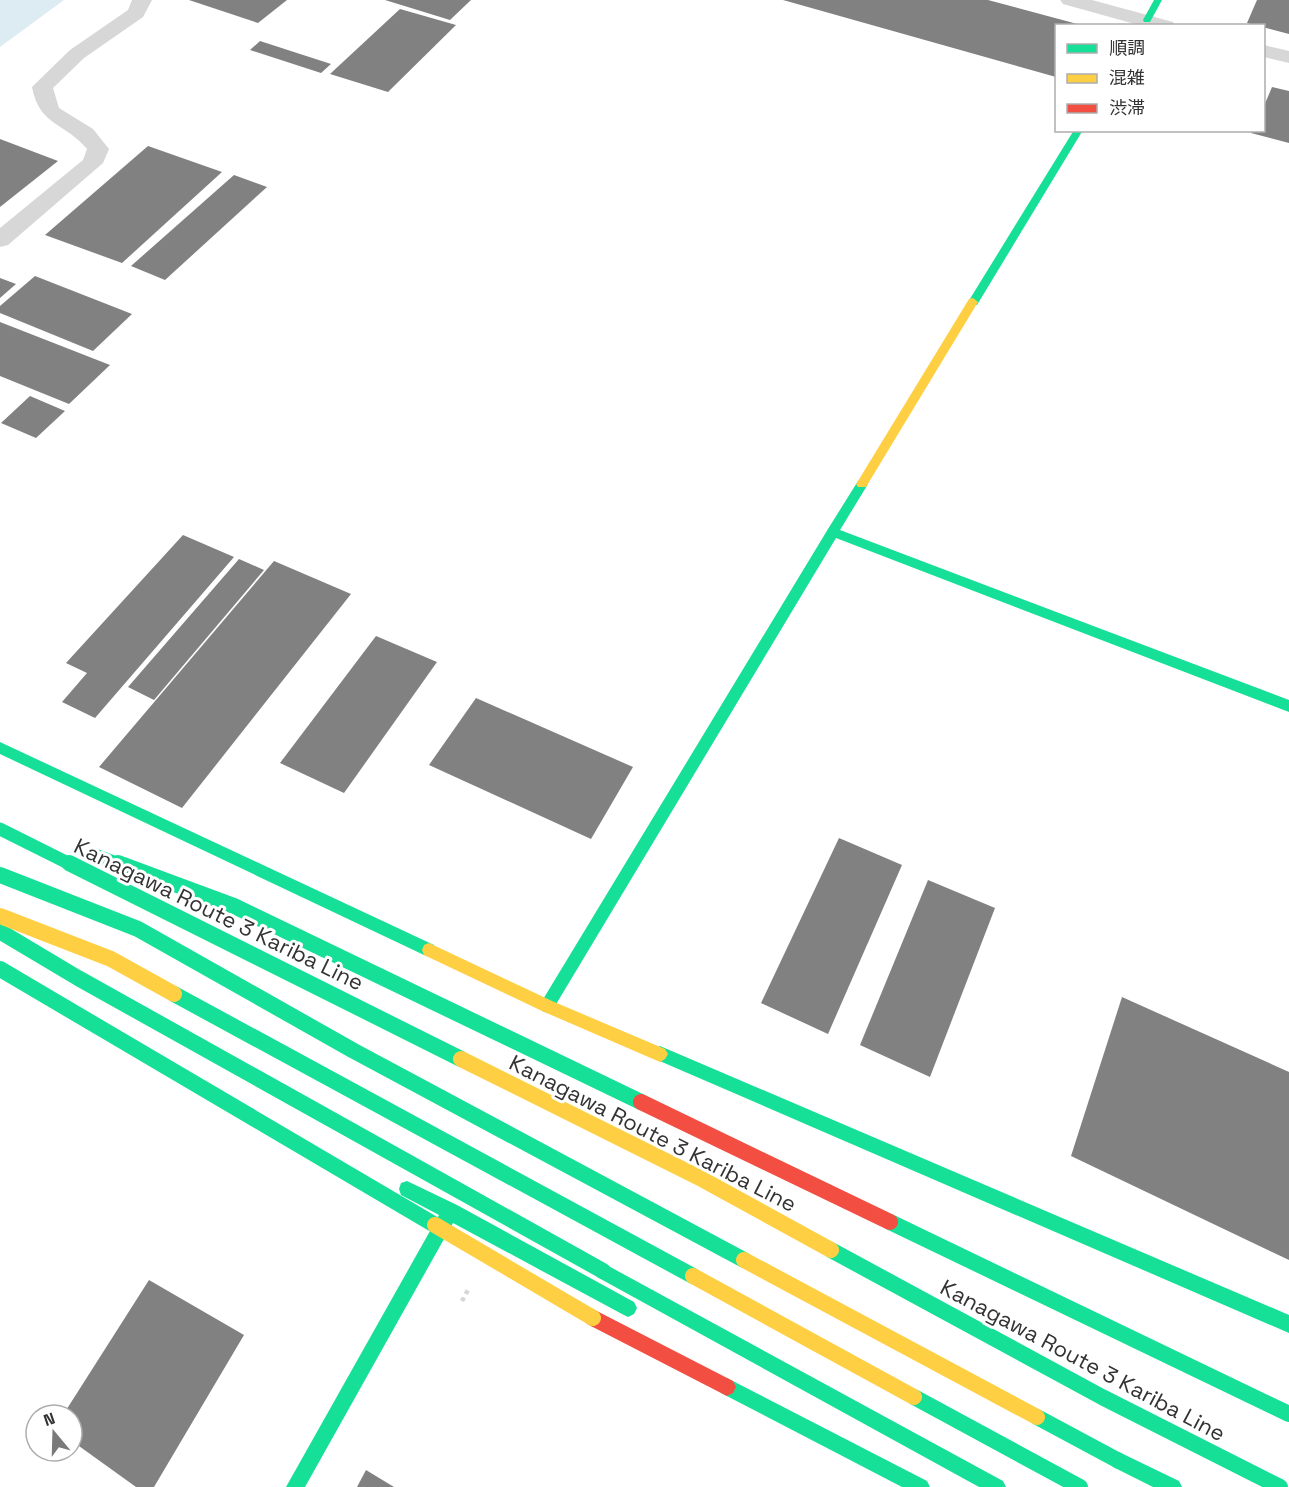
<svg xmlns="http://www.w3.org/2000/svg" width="1289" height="1487" viewBox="0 0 1289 1487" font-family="'Space Grotesk','Noto Sans JP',sans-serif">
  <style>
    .water { fill: #ddebf3 }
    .building { fill: #818181 }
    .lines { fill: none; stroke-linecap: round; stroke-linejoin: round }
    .path { stroke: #d6d6d6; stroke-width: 4.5; stroke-dasharray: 4 4; stroke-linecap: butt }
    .street { fill: #d7d7d7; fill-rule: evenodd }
    .fast { fill: #16e098; fill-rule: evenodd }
    .slow { fill: #ffcf43; fill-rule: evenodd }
    .jam { fill: #f24e42; fill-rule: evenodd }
    .fast-bridge-far1 { stroke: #16e098; stroke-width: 13 }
    .fast-bridge { stroke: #16e098; stroke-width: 16 }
    .slow-bridge { stroke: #ffcf43; stroke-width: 16 }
    .jam-bridge { stroke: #f24e42; stroke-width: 16 }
    .labels { text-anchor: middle; stroke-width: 6; stroke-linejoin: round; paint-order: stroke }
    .street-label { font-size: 22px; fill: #333; stroke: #fff }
  </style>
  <rect width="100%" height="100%" fill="#fff"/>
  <polygon class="water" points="0,0 64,0 0,47"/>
  <g class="building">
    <polygon points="189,0 287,0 258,23"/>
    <polygon points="385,0 471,0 450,20"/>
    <polygon points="783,0 988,0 1081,25 1056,26 1056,77"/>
    <polygon points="1257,0 1289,0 1289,34 1247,23"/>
    <polygon points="400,9 456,25 388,92 330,74"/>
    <polygon points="260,41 331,64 321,73 250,50"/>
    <polygon points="1272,87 1289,91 1289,143 1251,133 1252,130 1264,130 1264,106"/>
    <polygon points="0,139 58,161 0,207"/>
    <polygon points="148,146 222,172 122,263 45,235"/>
    <polygon points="234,175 267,187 165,280 131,266"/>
    <polygon points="35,276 132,314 93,351 0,313 0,306"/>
    <polygon points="0,278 16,284 0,298"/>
    <polygon points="0,322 110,365 69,404 0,376"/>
    <polygon points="30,396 65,411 36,438 1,423"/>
    <polygon points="183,535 234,557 95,718 62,702 87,673 66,663"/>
    <polygon points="239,559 264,570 154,700 128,687"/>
    <polygon points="274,561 351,594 182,808 99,767"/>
    <polygon points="376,636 437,662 344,793 280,763"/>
    <polygon points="476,698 633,767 591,839 429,765"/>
    <polygon points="839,838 902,865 828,1034 761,1003"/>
    <polygon points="928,880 995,908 930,1077 860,1045"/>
    <polygon points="1122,997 1289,1072 1289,1260 1071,1156"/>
    <polygon points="149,1280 244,1335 154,1487 136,1487 72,1441 72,1415 63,1415"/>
    <polygon points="366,1470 394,1487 357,1487"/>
  </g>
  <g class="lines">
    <polyline class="path" points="462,1301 469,1288"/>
    <g class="street">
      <path d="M132,0H152L143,17L84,58L53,88L59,108L93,129L109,149L103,163L8,245L0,247V228L83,160L87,149C66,123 39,126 32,87L70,50L128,10Z"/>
      <polygon points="1060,0 1092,0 1173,22 1175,26 1142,26 1063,4"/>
      <polygon points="1264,45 1289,51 1289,63 1264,57"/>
    </g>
    <g class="fast">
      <polygon points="1154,0 1162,0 1150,22 1144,22 1143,20"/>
      <polygon points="1074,130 1083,130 977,305 969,305 968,302"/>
      <polygon points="862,480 868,484 840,530 1289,700 1289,712 836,538 552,1011 547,1013 542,1011 539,1006 542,1001 828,529 858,481"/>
      <polygon points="0,742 434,945 436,950 434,955 429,957 424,955 0,754"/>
      <polygon points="660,1046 1289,1315 1289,1333 655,1059 652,1054 655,1049"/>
      <polygon points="407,1181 457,1205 634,1302 637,1308 634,1314 628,1317 622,1314 453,1223 305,1487 286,1487 439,1215 401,1195 399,1189 401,1183"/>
      <polygon points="603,1263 1003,1481 1006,1487 979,1487 597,1277 595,1271 597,1265"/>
      <polygon points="727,1378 927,1481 930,1487 902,1487 721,1393 718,1387 721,1381"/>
      <polygon points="1119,1452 1179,1481 1182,1487 1153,1487 1113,1467 1110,1461 1113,1455"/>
    </g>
    <g class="slow">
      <polygon points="973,298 978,302 866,487 858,487 856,484 858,481 969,299"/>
      <polygon points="429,943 552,1001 665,1049 668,1054 665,1059 660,1062 542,1011 424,955 422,950 424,945"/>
    </g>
    <polygon class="jam" points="593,1309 733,1381 736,1387 733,1393 727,1396 721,1393 587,1324 584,1318 587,1312"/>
    <g class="fast-bridge-far1">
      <polyline points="0,829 72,865"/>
      <polyline points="98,856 122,865"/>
    </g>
    <g class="fast-bridge">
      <polyline points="69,863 461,1059"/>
      <polyline points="118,863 234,906 641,1102"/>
      <polyline points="0,875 138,929 354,1051 744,1260"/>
      <polyline points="1,932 78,978 603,1271"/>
      <polyline points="0,969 435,1225"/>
      <polyline points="174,994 693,1276"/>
      <polyline points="890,1222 1289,1414"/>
      <polyline points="831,1250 1102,1397 1280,1487"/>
      <polyline points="914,1397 1080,1487"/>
      <polyline points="1037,1417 1119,1461"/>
    </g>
    <g class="slow-bridge">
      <polyline points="0,916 111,959 174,994"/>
      <polyline points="461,1059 698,1177 831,1250"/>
      <polyline points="435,1225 593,1318"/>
      <polyline points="744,1260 1037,1417"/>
      <polyline points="693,1276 914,1397"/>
    </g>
    <polyline class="jam-bridge" points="641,1102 890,1222"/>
  </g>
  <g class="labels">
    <g class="street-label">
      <text transform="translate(219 914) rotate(26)" y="8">Kanagawa Route 3 Kariba Line</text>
      <text transform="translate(653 1133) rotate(27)" y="8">Kanagawa Route 3 Kariba Line</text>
      <text transform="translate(1083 1360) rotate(28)" y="8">Kanagawa Route 3 Kariba Line</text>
    </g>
  </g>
  <rect x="1055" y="24" width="210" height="108" fill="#ffffff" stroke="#adadad" stroke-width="1.5"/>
  <rect x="1067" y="44" width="30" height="9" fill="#16e098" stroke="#adadad" stroke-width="1.5"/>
  <text x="1109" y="54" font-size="18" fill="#333333">順調</text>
  <rect x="1067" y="74" width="30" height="9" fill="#ffcf43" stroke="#adadad" stroke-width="1.5"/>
  <text x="1109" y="84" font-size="18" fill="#333333">混雑</text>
  <rect x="1067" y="104" width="30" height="9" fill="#f24e42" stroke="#adadad" stroke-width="1.5"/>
  <text x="1109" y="114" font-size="18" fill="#333333">渋滞</text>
  <g transform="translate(54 1433) rotate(341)"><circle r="28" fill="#ffffff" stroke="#adadad" stroke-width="1.5"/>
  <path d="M0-4.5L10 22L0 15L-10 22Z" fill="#7a7a7a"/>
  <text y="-9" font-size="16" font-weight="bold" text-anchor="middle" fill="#333333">N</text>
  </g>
</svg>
